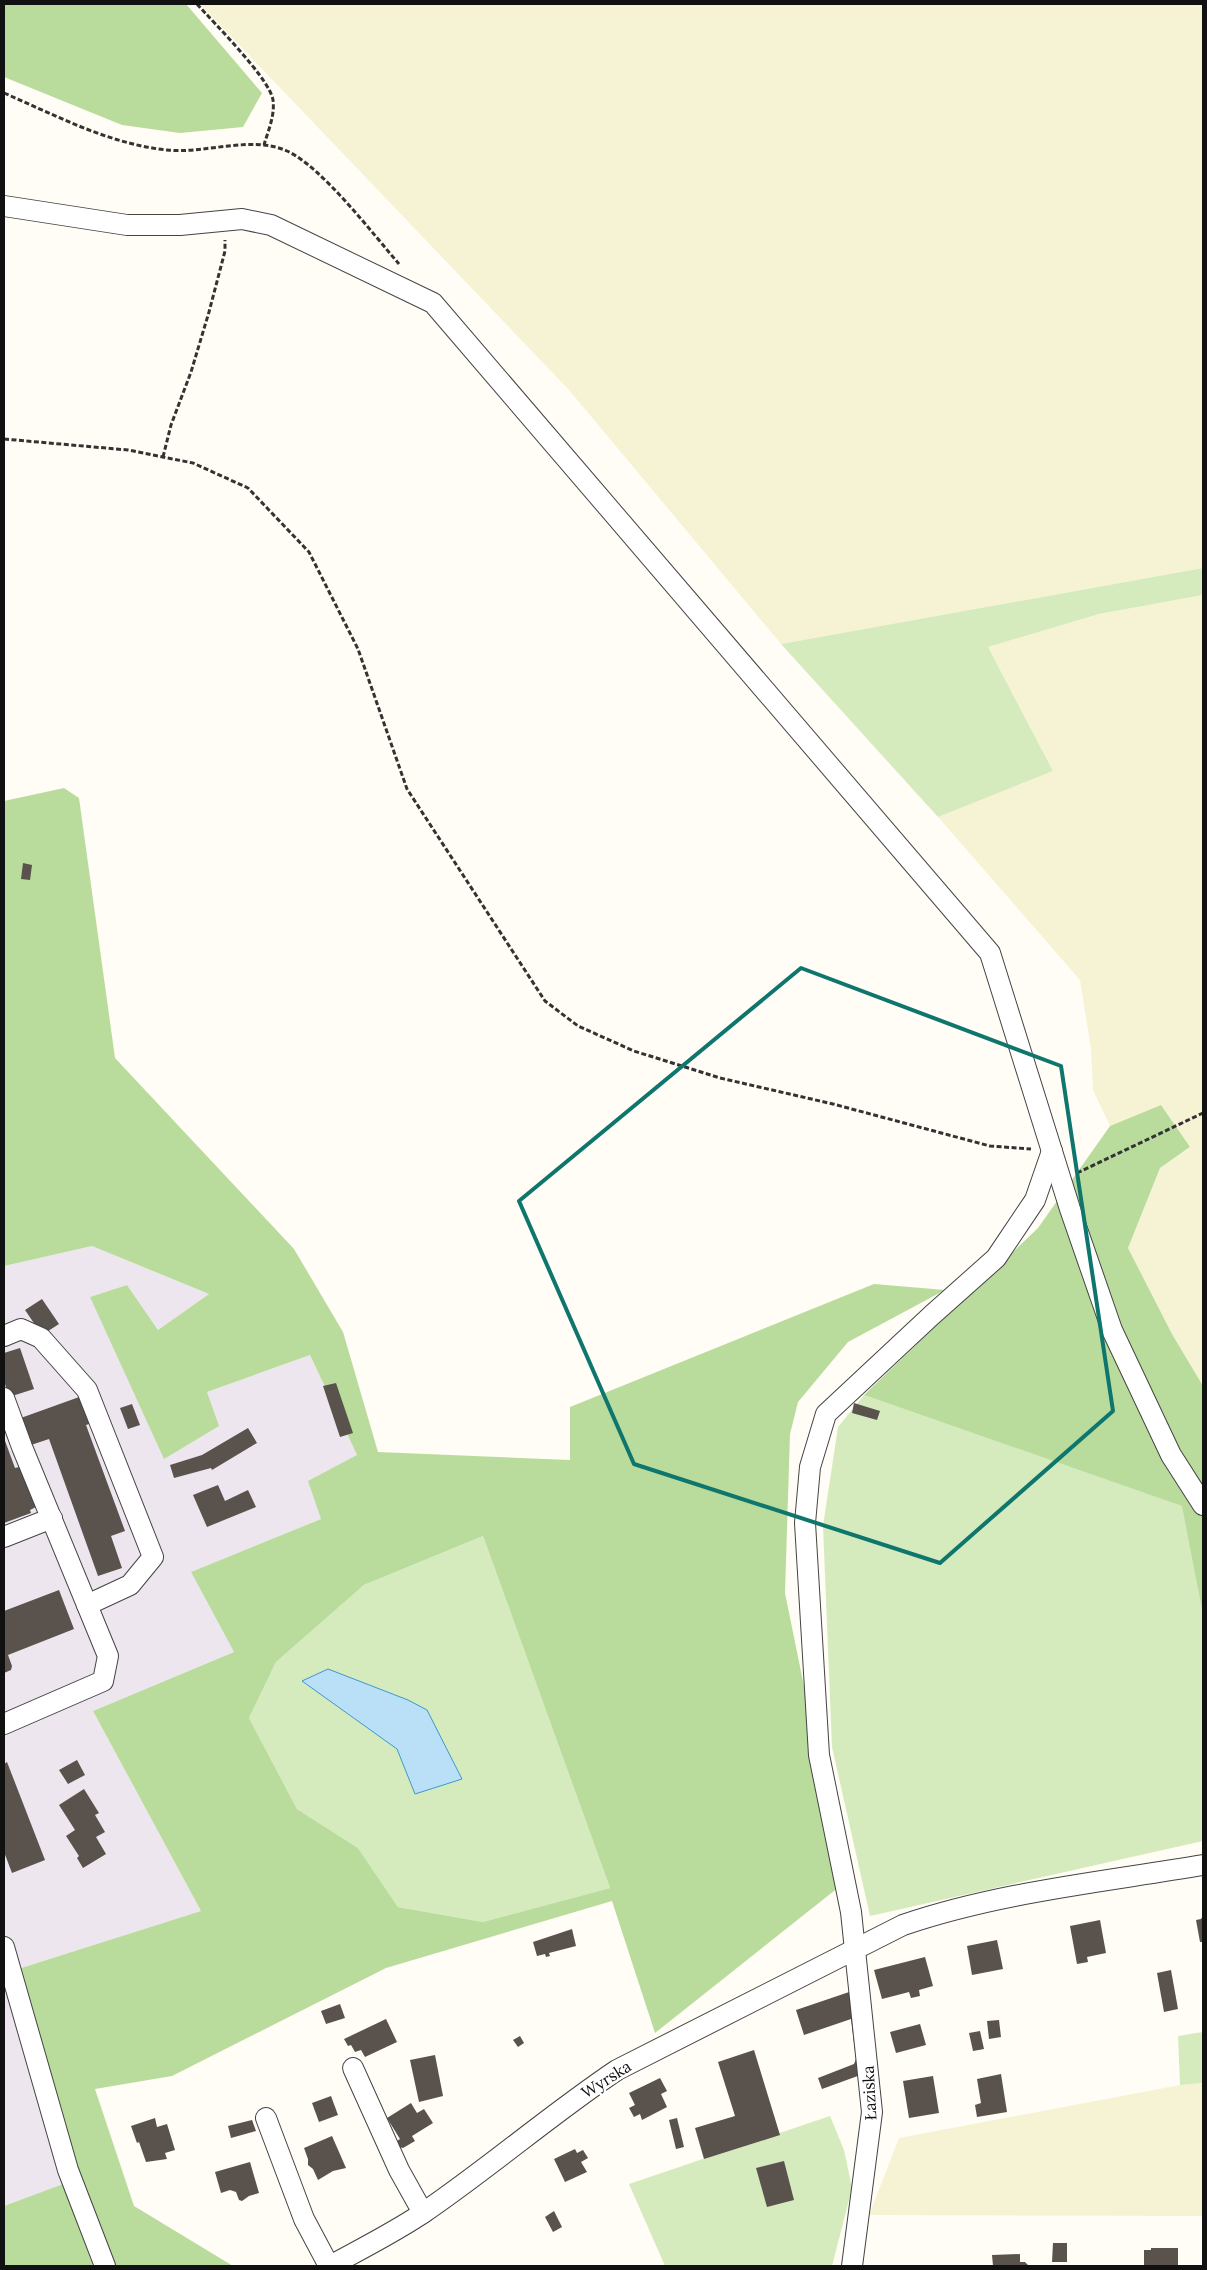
<svg xmlns="http://www.w3.org/2000/svg" width="1207" height="2270" viewBox="0 0 1207 2270" font-family="Lora,serif">
  <style>
    .industrial { fill: #eee6ef }
    .farmland { fill: #f6f3d4 }
    .green { fill: #d5ebbd }
    .forest { fill: #b9dc9c; fill-rule: evenodd }
    .water { fill: #b9e0f7; stroke: #3f96cf }
    .building { fill: #5a524d }
    .lines { fill: none; stroke-linecap: round; stroke-linejoin: round }
    .minor-casing { stroke: #444; stroke-width: 22 }
    .path { stroke: #333; stroke-width: 3; stroke-dasharray: 5 2.5; stroke-linecap: butt }
    .minor { stroke: #fff; stroke-width: 20 }
    .marked { fill: none; stroke: #0f766e; stroke-width: 4; stroke-linejoin: round }
    .labels { text-anchor: middle; stroke-width: 5; stroke-linejoin: round; paint-order: stroke }
    .street-label { font-size: 16px; fill: #111; stroke: #fff }
  </style>
  <rect width="100%" height="100%" fill="#fffdf5"/>
  <polygon class="industrial" points="92,1246 209,1294 158,1330 127,1285 91,1297 207,1392 310,1355 357,1455 321,1519 191,1572 234,1652 93,1711 201,1911 18,1969 63,2184 4,2206 4,1266"/>
  <g class="farmland">
    <polygon points="200,4 1203,4 1203,568 781,644 569,390"/>
    <polygon points="1203,595 1203,1386 1172,1334 1128,1248 1160,1168 1190,1148 1161,1105 1110,1126 1093,1090 1091,1049 1080,980 938,817 1053,771 988,647 1099,614"/>
    <polygon points="1203,2083 1203,2216 869,2215 899,2138 1180,2085"/>
  </g>
  <g class="green">
    <polygon points="1203,568 1203,595 1099,614 988,647 1053,771 938,817 781,644"/>
    <polygon points="864,1395 1183,1506 1203,1615 1203,1841 870,1916 832,1747 823,1526 838,1427"/>
    <polygon points="483,1536 610,1888 483,1922 398,1907 358,1848 297,1809 249,1718 276,1662 364,1585"/>
    <polygon points="1203,2032 1203,2083 1180,2085 1178,2036"/>
    <polygon points="830,2116 844,2150 852,2188 832,2266 665,2266 629,2184"/>
  </g>
  <g class="forest">
    <polygon points="4,4 186,4 262,93 243,127 180,133 122,125 4,77"/>
    <path d="M64,788L79,798L115,1058L294,1249L343,1332L378,1452L570,1460V1407L874,1284L945,1290L848,1342L798,1402L790,1434L785,1593L844,1883L655,2033L612,1901L386,1968L172,2076L95,2089L134,2206L233,2266H112L79,2176L18,1969L201,1911L93,1711L234,1652L191,1572L321,1519L308,1481L357,1455L310,1355L207,1392L219,1426L164,1459L90,1297L127,1285L158,1330L209,1294L92,1246L4,1266V801ZM483,1536L610,1888L483,1922L398,1907L358,1848L297,1809L249,1718L276,1662L364,1585Z"/>
    <polygon points="1161,1105 1190,1147 1160,1168 1128,1248 1172,1334 1203,1386 1203,1615 1182,1506 864,1395 1038,1228 1110,1126"/>
    <polygon points="63,2184 93,2266 4,2266 4,2206"/>
  </g>
  <polygon class="water" points="328,1669 408,1700 427,1710 462,1779 415,1794 397,1749 302,1681"/>
  <g class="building">
    <polygon points="23,863 32,865 30,880 21,879"/>
    <polygon points="42,1299 59,1324 42,1335 25,1310"/>
    <polygon points="20,1348 34,1389 9,1397 4,1381 4,1353"/>
    <polygon points="336,1383 353,1433 340,1437 323,1386"/>
    <polygon points="82,1396 92,1423 86,1425 125,1531 111,1536 122,1568 98,1576 49,1439 28,1446 18,1419"/>
    <polygon points="854,1403 880,1411 877,1420 852,1413"/>
    <polygon points="132,1404 140,1425 128,1429 120,1408"/>
    <polygon points="248,1428 257,1443 212,1470 211,1468 174,1478 170,1465 202,1455"/>
    <polygon points="4,1438 15,1468 23,1466 38,1506 30,1510 31,1513 4,1523"/>
    <polygon points="218,1485 225,1501 248,1490 256,1507 207,1527 193,1495"/>
    <polygon points="59,1590 74,1629 8,1655 12,1666 11,1670 4,1673 4,1611"/>
    <polygon points="77,1760 85,1775 68,1784 59,1770"/>
    <polygon points="7,1762 45,1860 12,1873 4,1852 4,1764"/>
    <polygon points="84,1789 99,1813 95,1815 105,1832 96,1837 106,1854 83,1868 77,1858 79,1856 66,1836 75,1830 59,1805"/>
    <polygon points="1203,1916 1203,1942 1200,1942 1196,1920 1201,1919"/>
    <polygon points="1100,1920 1106,1953 1087,1957 1088,1962 1077,1964 1070,1926"/>
    <polygon points="572,1929 576,1946 549,1953 550,1956 546,1957 545,1954 537,1956 533,1942"/>
    <polygon points="997,1940 1003,1969 972,1975 967,1946"/>
    <polygon points="925,1957 933,1986 919,1990 920,1996 911,1998 909,1992 882,1999 874,1970"/>
    <polygon points="1171,1970 1178,2009 1164,2012 1157,1973"/>
    <polygon points="855,1990 866,2073 822,2089 818,2078 854,2064 856,2059 851,2019 804,2035 796,2010"/>
    <polygon points="340,2004 345,2018 326,2024 321,2011"/>
    <polygon points="386,2019 397,2042 365,2057 361,2050 355,2052 351,2045 348,2046 344,2039"/>
    <polygon points="999,2020 1001,2037 989,2039 987,2021"/>
    <polygon points="920,2024 926,2045 896,2053 890,2032"/>
    <polygon points="980,2031 984,2049 973,2051 969,2033"/>
    <polygon points="520,2036 524,2043 518,2047 513,2040"/>
    <polygon points="754,2050 780,2135 704,2159 695,2128 735,2116 718,2062"/>
    <polygon points="435,2055 443,2096 419,2102 410,2060"/>
    <polygon points="1001,2074 1007,2112 977,2117 975,2105 981,2103 977,2079"/>
    <polygon points="933,2076 939,2113 909,2118 903,2081"/>
    <polygon points="660,2078 667,2091 661,2094 667,2107 642,2120 640,2114 634,2117 629,2108 635,2105 629,2093"/>
    <polygon points="331,2096 338,2115 319,2122 312,2103"/>
    <polygon points="411,2103 417,2113 424,2109 433,2123 412,2136 415,2141 403,2148 399,2147 397,2141 400,2139 387,2118"/>
    <polygon points="155,2118 157,2127 167,2124 175,2150 165,2153 167,2159 146,2162 139,2142 137,2143 131,2126"/>
    <polygon points="677,2118 684,2147 676,2149 669,2120"/>
    <polygon points="252,2120 256,2131 231,2138 228,2126"/>
    <polygon points="332,2136 346,2168 333,2171 318,2180 313,2169 308,2165 308,2159 304,2148"/>
    <polygon points="575,2149 577,2153 583,2150 588,2158 581,2162 587,2172 565,2182 554,2159"/>
    <polygon points="784,2161 794,2200 767,2207 756,2168"/>
    <polygon points="250,2162 259,2193 249,2196 242,2201 239,2200 236,2192 230,2190 221,2193 215,2172"/>
    <polygon points="554,2211 562,2227 553,2232 545,2217"/>
    <polygon points="1053,2243 1067,2243 1067,2262 1052,2262"/>
    <polygon points="1151,2248 1178,2248 1178,2266 1144,2266 1144,2250 1151,2250"/>
    <polygon points="1020,2254 1020,2262 1025,2262 1029,2266 993,2266 992,2255"/>
  </g>
  <g class="lines">
    <defs>
      <g id="minor">
        <polyline points="4,206 127,225 180,225 242,219 271,225 433,303 990,953 1070,1209 1112,1330 1171,1455 1203,1505"/>
        <polyline points="4,1336 21,1329 41,1338 87,1390 153,1557 130,1585 87,1605"/>
        <polyline points="4,1398 22,1447 108,1656 103,1681 4,1724"/>
        <polyline points="4,1537 52,1518"/>
        <polyline points="4,1947 68,2170 105,2266"/>
        <polyline points="353,2068 399,2170 423,2213"/>
        <polyline points="266,2118 304,2219 329,2266"/>
        <path d="M330,2266C361,2249 393,2233 423,2213C489,2168 550,2115 617,2070L903,1925C1000,1892 1103,1882 1203,1865"/>
        <polyline points="852,2266 872,2112 851,1912 819,1755 805,1523 810,1467 826,1414 932,1315 996,1258 1035,1200 1052,1151"/>
      </g>
    </defs>
    <use href="#minor" class="minor-casing"/>
    <g class="path">
      <path d="M197,4C214,23 270,79 273,100C275,116 268,131 264,145"/>
      <path d="M4,93C57,116 109,144 167,150C205,154 252,135 287,151C322,167 373,234 399,264"/>
      <polyline points="4,439 128,450 193,463 248,488 309,552 358,649 407,789 545,1001 578,1026 634,1051 720,1078 833,1104 990,1146 1031,1149"/>
      <polyline points="163,457 171,425 191,372 209,312 225,251 225,240"/>
      <polyline points="1077,1173 1203,1113"/>
    </g>
    <use href="#minor" class="minor"/>
  </g>
  <path class="marked" d="M801,968L1061,1066L1113,1411L940,1563L634,1464L519,1201Z"/>
  <g class="labels">
    <g class="street-label">
      <text transform="translate(606 2079) rotate(-32)" y="6">Wyrska</text>
      <text transform="translate(869 2093) rotate(-93)" y="6">Łaziska</text>
    </g>
  </g>
  <rect width="1207" height="2270" fill="none" stroke="#111111" stroke-width="10"/>
</svg>
